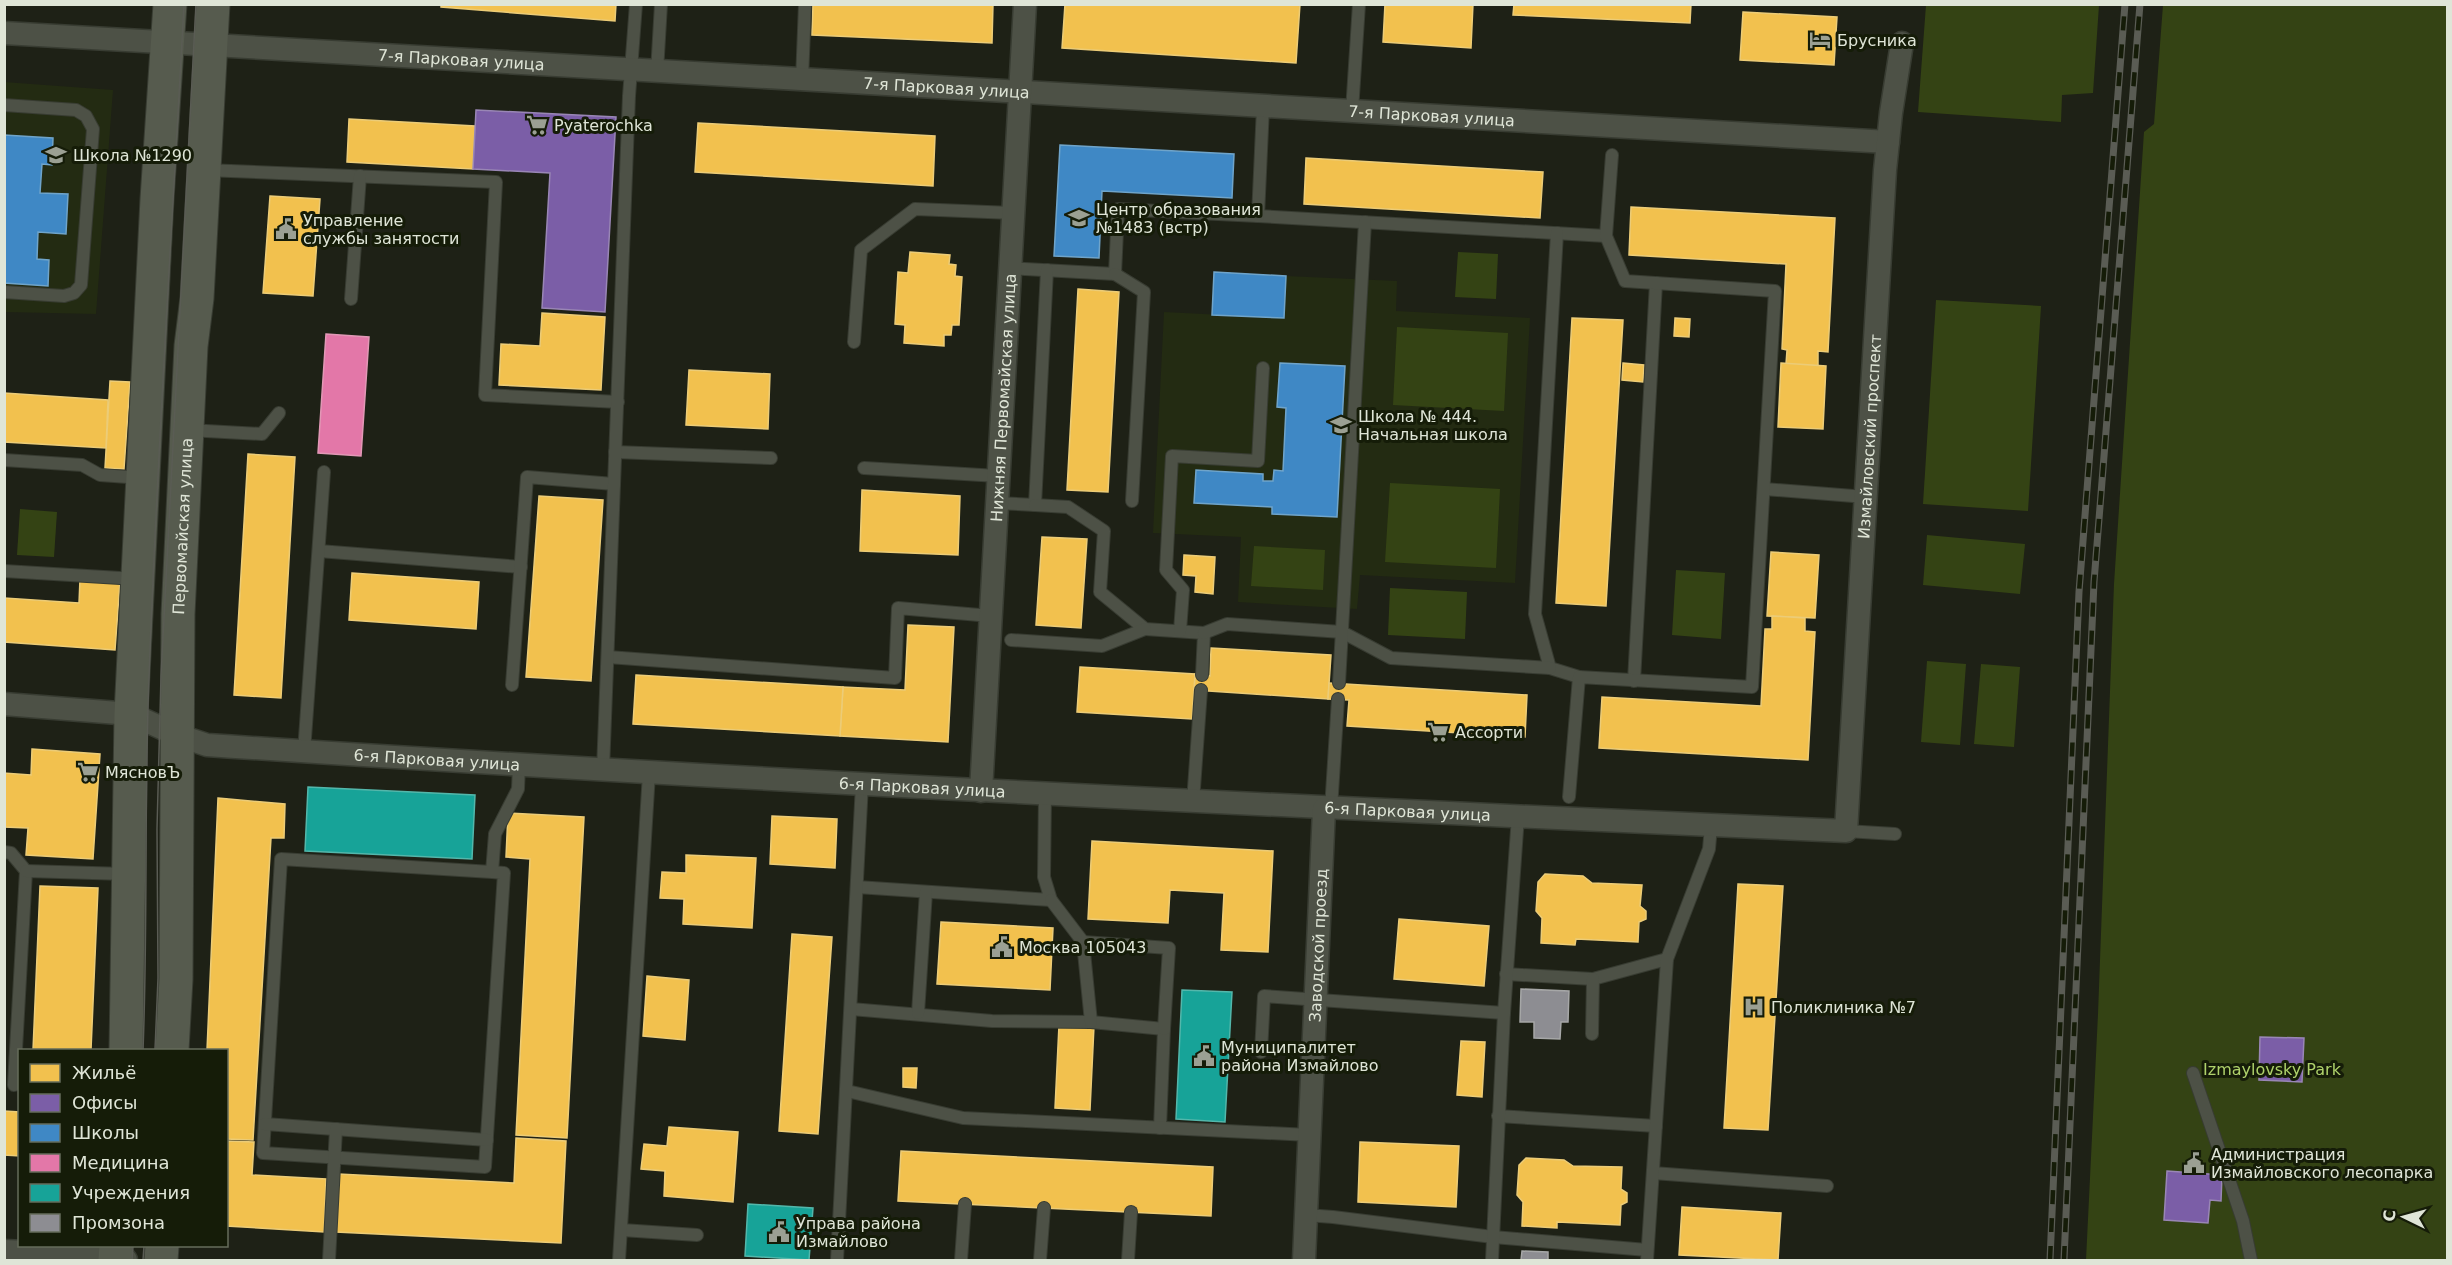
<svg xmlns="http://www.w3.org/2000/svg" width="2452" height="1265" viewBox="0 0 2452 1265" font-family="'DejaVu Sans',sans-serif">
  <style>
    .built { fill: #232b12 }
    .green { fill: #344314 }
    .homes { fill: #f2c14e; stroke: #eccc77; stroke-width: 1.5 }
    .offices { fill: #7b5ea7; stroke: #9986b5; stroke-width: 1.5 }
    .schools { fill: #3f88c5; stroke: #6fa4ca; stroke-width: 1.5 }
    .health { fill: #e377a8; stroke: #e298b6; stroke-width: 1.5 }
    .public { fill: #17a398; stroke: #53b7ab; stroke-width: 1.5 }
    .industry { fill: #8d8d92; stroke: #a6a7a7; stroke-width: 1.5 }
    .lines { fill: none; stroke-linecap: round; stroke-linejoin: round }
    .service-casing { stroke: #383c32; stroke-width: 14 }
    .minor-casing { stroke: #383c32; stroke-width: 25 }
    .secondary-casing { stroke: #383c32; stroke-width: 35 }
    .service { stroke: #4d5146; stroke-width: 12 }
    .minor { stroke: #4d5146; stroke-width: 22 }
    .secondary { stroke: #565b4e; stroke-width: 33 }
    .tram { stroke: #5a5c54; stroke-width: 1.5 }
    .rail-casing { stroke: #5a5c54; stroke-width: 7 }
    .rail { stroke: #151c08; stroke-width: 4.5; stroke-dasharray: 14; stroke-linecap: butt }
    .labels { text-anchor: middle; stroke-width: 6; stroke-linejoin: round; paint-order: stroke }
    .poi-label { font-size: 16px; fill: #dfe5d7; stroke: #151c08; text-anchor: start }
    .street-label { font-size: 16px; fill: #dfe5d7; stroke: #151c08 }
    .park-label { font-size: 16px; fill: #afd26b; stroke: #151c08 }
  </style>
  <rect width="100%" height="100%" fill="#1e2116"/>
  <g class="built">
    <polygon points="4,82 113,90 96,314 5,312"/>
    <polygon points="1286,276 1397,281 1396,311 1530,318 1515,583 1360,575 1357,609 1238,602 1241,537 1153,533 1164,312 1283,318"/>
  </g>
  <g class="green">
    <polygon points="1926,5 2099,5 2093,93 2062,95 2061,122 1918,112"/>
    <polygon points="2163,5 2447,5 2447,1260 2086,1260 2098,1014 2114,584 2144,132 2154,124"/>
    <polygon points="1458,252 1498,254 1496,299 1455,297"/>
    <polygon points="1936,300 2041,306 2028,511 1923,504"/>
    <polygon points="1397,327 1508,333 1504,411 1393,405"/>
    <polygon points="1390,483 1500,489 1496,568 1385,562"/>
    <polygon points="20,509 57,512 54,557 17,555"/>
    <polygon points="1927,535 2025,544 2020,594 1923,585"/>
    <polygon points="1254,546 1325,550 1323,590 1251,586"/>
    <polygon points="1676,570 1725,573 1721,639 1672,635"/>
    <polygon points="1390,588 1467,592 1465,639 1388,635"/>
    <polygon points="1927,661 1966,664 1960,745 1921,742"/>
    <polygon points="1981,664 2020,667 2014,747 1974,744"/>
  </g>
  <g class="homes">
    <polygon points="441,4 616,4 615,21 441,7"/>
    <polygon points="813,4 993,4 992,43 812,35"/>
    <polygon points="1065,4 1300,4 1296,63 1062,48"/>
    <polygon points="1385,4 1473,4 1471,48 1383,42"/>
    <polygon points="1514,4 1691,4 1690,23 1513,15"/>
    <polygon points="1743,12 1837,17 1834,65 1740,60"/>
    <polygon points="349,119 475,126 473,169 347,162"/>
    <polygon points="698,123 935,136 933,186 695,172"/>
    <polygon points="1306,158 1543,172 1540,218 1304,204"/>
    <polygon points="270,196 320,199 313,296 263,293"/>
    <polygon points="1631,207 1835,218 1828,352 1818,351 1818,366 1786,364 1787,350 1782,349 1786,264 1629,255"/>
    <polygon points="910,252 950,255 949,264 956,265 955,276 962,277 959,325 952,325 951,335 944,335 944,346 904,343 905,325 895,324 898,272 908,273"/>
    <polygon points="1078,289 1119,292 1108,492 1067,490"/>
    <polygon points="542,313 605,317 601,390 499,385 501,344 540,346"/>
    <polygon points="1572,318 1623,320 1606,606 1556,603"/>
    <polygon points="1675,318 1690,319 1689,337 1674,336"/>
    <polygon points="1623,363 1644,365 1643,382 1622,380"/>
    <polygon points="1781,363 1826,366 1823,429 1778,427"/>
    <polygon points="689,370 770,374 768,429 686,425"/>
    <polygon points="110,381 130,382 124,469 105,468"/>
    <polygon points="4,393 108,400 106,448 4,442"/>
    <polygon points="248,454 295,457 281,698 234,695"/>
    <polygon points="862,490 960,496 958,555 860,551"/>
    <polygon points="539,496 603,500 591,681 526,677"/>
    <polygon points="1042,537 1087,539 1081,628 1036,625"/>
    <polygon points="1771,552 1819,555 1815,618 1767,616"/>
    <polygon points="1184,555 1215,557 1213,594 1195,592 1196,576 1183,575"/>
    <polygon points="352,573 479,582 476,629 349,620"/>
    <polygon points="80,579 120,582 115,650 4,642 5,598 79,603"/>
    <polygon points="1772,616 1805,618 1805,631 1815,632 1808,760 1599,748 1602,697 1761,706 1765,629 1772,629"/>
    <polygon points="908,625 954,627 948,742 840,736 843,687 905,690"/>
    <polygon points="1211,648 1331,655 1328,699 1194,690 1195,674 1210,676"/>
    <polygon points="1080,667 1195,674 1192,719 1077,712"/>
    <polygon points="636,675 843,687 840,736 633,724"/>
    <polygon points="1329,683 1527,695 1525,737 1347,726 1349,700 1328,699"/>
    <polygon points="32,749 100,754 93,859 26,855 28,828 4,827 4,773 31,775"/>
    <polygon points="218,798 285,804 284,838 271,838 253,1140 226,1139 226,1050 207,1050"/>
    <polygon points="508,813 584,817 567,1138 516,1135 530,859 506,857"/>
    <polygon points="772,816 837,819 835,868 770,864"/>
    <polygon points="1092,841 1273,851 1268,952 1221,950 1224,893 1170,890 1168,923 1088,919"/>
    <polygon points="686,855 756,858 752,928 683,924 684,899 660,898 662,872 686,873"/>
    <polygon points="1545,874 1583,876 1592,883 1642,885 1640,906 1646,911 1646,919 1639,922 1638,942 1576,939 1575,945 1541,943 1542,918 1536,911 1538,882"/>
    <polygon points="1738,884 1783,886 1768,1130 1724,1128"/>
    <polygon points="40,886 98,888 91,1050 33,1050"/>
    <polygon points="1399,919 1489,926 1484,986 1394,979"/>
    <polygon points="941,922 1053,928 1050,990 937,984"/>
    <polygon points="792,934 832,937 818,1134 779,1131"/>
    <polygon points="647,976 689,980 685,1040 643,1036"/>
    <polygon points="1059,1025 1094,1026 1090,1110 1055,1108"/>
    <polygon points="1461,1041 1485,1042 1482,1097 1457,1095"/>
    <polygon points="903,1068 917,1068 916,1088 903,1087"/>
    <polygon points="4,1111 20,1112 20,1156 4,1155"/>
    <polygon points="669,1127 738,1132 733,1202 664,1196 665,1171 641,1169 644,1144 667,1146"/>
    <polygon points="516,1138 566,1141 561,1243 336,1232 339,1174 514,1183"/>
    <polygon points="226,1141 254,1142 252,1175 326,1179 324,1232 226,1226"/>
    <polygon points="1360,1142 1459,1146 1456,1207 1358,1202"/>
    <polygon points="901,1151 1213,1167 1211,1216 898,1201"/>
    <polygon points="1526,1158 1564,1160 1573,1166 1622,1167 1621,1189 1627,1193 1627,1202 1621,1205 1620,1225 1557,1222 1557,1228 1522,1226 1523,1202 1517,1195 1519,1165"/>
    <polygon points="1682,1207 1781,1213 1778,1260 1679,1255"/>
  </g>
  <g class="offices">
    <polygon points="476,110 616,117 605,312 542,308 550,173 473,169"/>
    <polygon points="2260,1037 2304,1038 2302,1082 2259,1080"/>
    <polygon points="2167,1171 2222,1175 2221,1201 2210,1200 2208,1223 2164,1220"/>
  </g>
  <g class="schools">
    <polygon points="4,135 53,138 52,165 42,164 40,193 68,194 66,234 38,232 37,259 49,260 48,286 4,283"/>
    <polygon points="1060,145 1234,154 1232,198 1102,191 1099,258 1054,256"/>
    <polygon points="1214,272 1286,276 1284,318 1212,315"/>
    <polygon points="1280,363 1345,366 1337,517 1272,514 1272,507 1194,503 1196,470 1263,474 1263,481 1273,481 1274,470 1283,471 1286,408 1277,407"/>
  </g>
  <polygon class="health" points="326,334 369,337 361,456 318,453"/>
  <g class="public">
    <polygon points="308,787 475,795 472,859 305,851"/>
    <polygon points="1182,990 1232,992 1225,1122 1176,1119"/>
    <polygon points="748,1204 813,1208 809,1260 745,1256"/>
  </g>
  <g class="industry">
    <polygon points="1521,989 1569,991 1568,1022 1561,1022 1560,1039 1534,1038 1534,1022 1520,1022"/>
    <polygon points="1522,1251 1548,1252 1548,1260 1521,1260"/>
  </g>
  <g class="lines">
    <defs>
      <g id="service">
        <polyline points="657,72 661,4"/>
        <polyline points="802,80 805,4"/>
        <polyline points="4,105 76,110 86,116 93,129 81,285 74,293 64,296 4,292"/>
        <polyline points="1352,111 1359,4"/>
        <polyline points="205,170 496,182 485,395 618,402"/>
        <polyline points="1258,216 1606,236"/>
        <polyline points="1557,233 1535,614 1550,668 1579,677"/>
        <polyline points="1009,268 1115,274 1118,209 1258,216 1263,107"/>
        <polyline points="1115,274 1144,292 1132,501"/>
        <polyline points="351,299 360,176"/>
        <polyline points="854,342 861,250 915,209 1012,213"/>
        <polyline points="188,430 262,434 279,413"/>
        <polyline points="615,452 771,458"/>
        <polyline points="4,460 82,465 100,475 142,478"/>
        <polyline points="864,468 998,476"/>
        <polyline points="1764,489 1866,497"/>
        <polyline points="997,503 1035,505 1047,270"/>
        <polyline points="1035,505 1068,507 1104,531 1100,592 1145,629 1204,633 1202,675"/>
        <polyline points="319,551 521,567"/>
        <polyline points="4,571 137,579"/>
        <polyline points="1180,631 1183,590 1166,570 1172,456 1258,461 1263,368"/>
        <polyline points="1204,633 1227,624 1342,632 1391,658 1550,668"/>
        <polyline points="1011,640 1102,646 1145,629"/>
        <polyline points="608,657 895,678 898,608 991,616"/>
        <polyline points="1634,681 1656,283"/>
        <polyline points="1339,683 1365,222"/>
        <polyline points="512,685 527,477 614,484"/>
        <polyline points="304,752 324,472"/>
        <polyline points="603,770 629,96 636,4"/>
        <polyline points="1569,797 1579,677 1752,687 1775,291 1625,281 1606,236 1612,155"/>
        <polyline points="1193,802 1201,690"/>
        <polyline points="1331,809 1338,699"/>
        <polyline points="1846,831 1895,834"/>
        <polyline points="4,852 11,853 26,871 14,1085"/>
        <polyline points="26,871 126,874"/>
        <polyline points="492,872 281,859 263,1153 485,1167 504,873 492,872 495,834 518,789 519,765"/>
        <polyline points="857,887 1051,900 1044,877 1045,794"/>
        <polyline points="1051,900 1083,942"/>
        <polyline points="1506,974 1593,979 1667,959"/>
        <polyline points="851,1009 992,1021 1091,1022 1164,1029 1160,1128"/>
        <polyline points="918,1013 926,892"/>
        <polyline points="1091,1022 1083,942 1169,948 1164,1029"/>
        <polyline points="1592,1034 1593,979"/>
        <polyline points="1261,1052 1264,996 1504,1013"/>
        <polyline points="2193,1073 2243,1221 2251,1260"/>
        <polyline points="847,1091 963,1118 1309,1135"/>
        <polyline points="1498,1116 1656,1126"/>
        <polyline points="265,1124 487,1140"/>
        <polyline points="1653,1173 1827,1186"/>
        <polyline points="1306,1215 1333,1217 1493,1237 1647,1250"/>
        <polyline points="622,1230 697,1235"/>
        <polyline points="329,1260 336,1129"/>
        <polyline points="619,1260 649,773"/>
        <polyline points="837,1260 862,784"/>
        <polyline points="961,1260 965,1204"/>
        <polyline points="1040,1260 1044,1208"/>
        <polyline points="1128,1260 1131,1212"/>
        <polyline points="1492,1260 1504,1013 1518,816"/>
        <polyline points="1647,1260 1667,959 1709,849 1711,826"/>
      </g>
      <g id="minor">
        <path id="s1" d="M4,33L1888,142"/>
        <path id="s2" d="M4,704L131,714L177,735L207,745C753,781 1299,807 1846,831L1885,170L1891,113L1902,43"/>
        <path id="s3" d="M981,791L1025,4"/>
        <polyline points="4,1251 90,1255 126,1260"/>
        <path id="s4" d="M1304,1260L1324,809"/>
      </g>
      <g id="secondary">
        <polyline points="126,1050 131,714 157,199 170,4"/>
        <path id="s5" d="M172,1050L176,979L178,614L191,346L197,298L213,4"/>
        <polyline points="115,1260 116,1246"/>
        <polyline points="161,1260 162,1246"/>
      </g>
    </defs>
    <use href="#service" class="service-casing"/>
    <use href="#minor" class="minor-casing"/>
    <use href="#secondary" class="secondary-casing"/>
    <use href="#service" class="service"/>
    <use href="#minor" class="minor"/>
    <use href="#secondary" class="secondary"/>
    <g class="tram">
      <path d="M143,1050C148,926 144,802 149,677C157,453 172,229 184,4"/>
      <polyline points="155,1050 158,978 157,829 161,676 196,4"/>
      <polyline points="132,1260 133,1246"/>
      <polyline points="143,1260 144,1246"/>
    </g>
    <defs>
      <g id="rail">
        <polyline points="2050,1260 2079,592 2125,4"/>
        <polyline points="2064,1260 2094,582 2140,4"/>
      </g>
    </defs>
    <use href="#rail" class="rail-casing"/>
    <use href="#rail" class="rail"/>
  </g>
  <defs>
    <symbol id="hotel-bare" viewBox="-9 -9 18 18"><path d="M-6-4.5h1.5V1H6V5H4.5V3h-9V5H-6ZM-4 0a1.8 1.8 0 1 1 3.6 0ZM.5 0V-2.5h3Q6-2.5 6 0Z" fill="#9ba093" stroke="#151c08" stroke-width="2.5" paint-order="stroke"/></symbol>
    <symbol id="supermarket-bare" viewBox="-9 -9 18 18"><path d="M-6-5.5h2.5l.6 2H6L4.5 2H-2.5L-4.4-4H-6ZM-1.5 3.2a1.3 1.3 0 1 0 .1 0ZM3 3.2a1.3 1.3 0 1 0 .1 0Z" fill="#9ba093" stroke="#151c08" stroke-width="2.5" paint-order="stroke"/></symbol>
    <symbol id="school-bare" viewBox="-9 -9 18 18"><path d="M0-5L7-2L0 1L-7-2ZM-4 1L0 2.5L4 1V4Q0 6-4 4Z" fill="#9ba093" stroke="#151c08" stroke-width="2.5" paint-order="stroke"/></symbol>
    <symbol id="civic-bare" viewBox="-9 -9 18 18"><path d="M-.6-6.5H3V-4.5H.6V-3L4-1V1h2V6H-6V1h2V-1L-.6-3ZM-1.2 2.5V6h2.4V2.5Z" fill="#9ba093" stroke="#151c08" stroke-width="2.5" paint-order="stroke"/></symbol>
    <symbol id="hospital-bare" viewBox="-9 -9 18 18"><path d="M-5-5h3v3.5h4V-5h3V5h-3V1.5h-4V5h-3Z" fill="#9ba093" stroke="#151c08" stroke-width="2.5" paint-order="stroke"/></symbol>
  </defs>
  <g fill-rule="evenodd">
    <use href="#hotel-bare" x="1805" y="25" width="30" height="30"/>
    <use href="#supermarket-bare" x="522" y="110" width="30" height="30"/>
    <use href="#school-bare" x="41" y="140" width="30" height="30"/>
    <use href="#school-bare" x="1064" y="203" width="30" height="30"/>
    <use href="#civic-bare" x="271" y="214" width="30" height="30"/>
    <use href="#school-bare" x="1326" y="410" width="30" height="30"/>
    <use href="#supermarket-bare" x="1423" y="717" width="30" height="30"/>
    <use href="#supermarket-bare" x="73" y="757" width="30" height="30"/>
    <use href="#civic-bare" x="987" y="932" width="30" height="30"/>
    <use href="#hospital-bare" x="1739" y="992" width="30" height="30"/>
    <use href="#civic-bare" x="1189" y="1041" width="30" height="30"/>
    <use href="#civic-bare" x="2179" y="1148" width="30" height="30"/>
    <use href="#civic-bare" x="764" y="1217" width="30" height="30"/>
  </g>
  <g class="labels">
    <g class="poi-label">
      <text x="1837" y="46">Брусника</text>
      <text x="554" y="131">Pyaterochka</text>
      <text x="73" y="161">Школа №1290</text>
      <text x="1096" y="215">Центр образования<tspan x="1096" dy="18">№1483 (встр)</tspan></text>
      <text x="303" y="226">Управление<tspan x="303" dy="18">cлужбы занятости</tspan></text>
      <text x="1358" y="422">Школа № 444.<tspan x="1358" dy="18">Начальная школа</tspan></text>
      <text x="1455" y="738">Ассорти</text>
      <text x="105" y="778">МясновЪ</text>
      <text x="1019" y="953">Москва 105043</text>
      <text x="1771" y="1013">Поликлиника №7</text>
      <text x="1221" y="1053">Муниципалитет<tspan x="1221" dy="18">района Измайлово</tspan></text>
      <text x="2211" y="1160">Администрация<tspan x="2211" dy="18">Измайловского лесопарка</tspan></text>
      <text x="796" y="1229">Управа района<tspan x="796" dy="18">Измайлово</tspan></text>
    </g>
    <g class="street-label">
      <text dy="6" stroke="none"><textPath href="#s1" startOffset="458">7-я Парковая улица</textPath></text>
      <text dy="6" stroke="none"><textPath href="#s1" startOffset="944">7-я Парковая улица</textPath></text>
      <text dy="6" stroke="none"><textPath href="#s1" startOffset="1430">7-я Парковая улица</textPath></text>
      <text dy="6" stroke="none"><textPath href="#s3" startOffset="394">Нижняя Первомайская улица</textPath></text>
      <text dy="6" stroke="none"><textPath href="#s2" startOffset="2246">Измайловский проспект</textPath></text>
      <text dy="6" stroke="none"><textPath href="#s5" startOffset="524">Первомайская улица</textPath></text>
      <text dy="6" stroke="none"><textPath href="#s2" startOffset="440">6-я Парковая улица</textPath></text>
      <text dy="6" stroke="none"><textPath href="#s2" startOffset="926">6-я Парковая улица</textPath></text>
      <text dy="6" stroke="none"><textPath href="#s2" startOffset="1412">6-я Парковая улица</textPath></text>
      <text dy="6" stroke="none"><textPath href="#s4" startOffset="315">Заводской проезд</textPath></text>
    </g>
    <g class="park-label">
      <text x="2272" y="1075">Izmaylovsky Park</text>
    </g>
  </g>
  <rect width="2452" height="1265" fill="none" stroke="#dfe5d7" stroke-width="12"/>
  <rect x="18" y="1049" width="210" height="198" fill="#151c08" stroke="#666c5b" stroke-width="1.5"/>
  <rect x="30" y="1064" width="30" height="18" fill="#f2c14e" stroke="#666c5b" stroke-width="1.5"/>
  <text x="72" y="1079" font-size="18" fill="#dfe5d7">Жильё</text>
  <rect x="30" y="1094" width="30" height="18" fill="#7b5ea7" stroke="#666c5b" stroke-width="1.5"/>
  <text x="72" y="1109" font-size="18" fill="#dfe5d7">Офисы</text>
  <rect x="30" y="1124" width="30" height="18" fill="#3f88c5" stroke="#666c5b" stroke-width="1.5"/>
  <text x="72" y="1139" font-size="18" fill="#dfe5d7">Школы</text>
  <rect x="30" y="1154" width="30" height="18" fill="#e377a8" stroke="#666c5b" stroke-width="1.5"/>
  <text x="72" y="1169" font-size="18" fill="#dfe5d7">Медицина</text>
  <rect x="30" y="1184" width="30" height="18" fill="#17a398" stroke="#666c5b" stroke-width="1.5"/>
  <text x="72" y="1199" font-size="18" fill="#dfe5d7">Учреждения</text>
  <rect x="30" y="1214" width="30" height="18" fill="#8d8d92" stroke="#666c5b" stroke-width="1.5"/>
  <text x="72" y="1229" font-size="18" fill="#dfe5d7">Промзона</text>
  <g transform="translate(2404 1217) rotate(275)" stroke="#151c08" stroke-width="4.5" paint-order="stroke">
  <path d="M0-4.5L10 22L0 15L-10 22Z" fill="#dfe5d7"/>
  <text y="-9" font-size="16" font-weight="bold" text-anchor="middle" fill="#dfe5d7">С</text>
  </g>
</svg>
